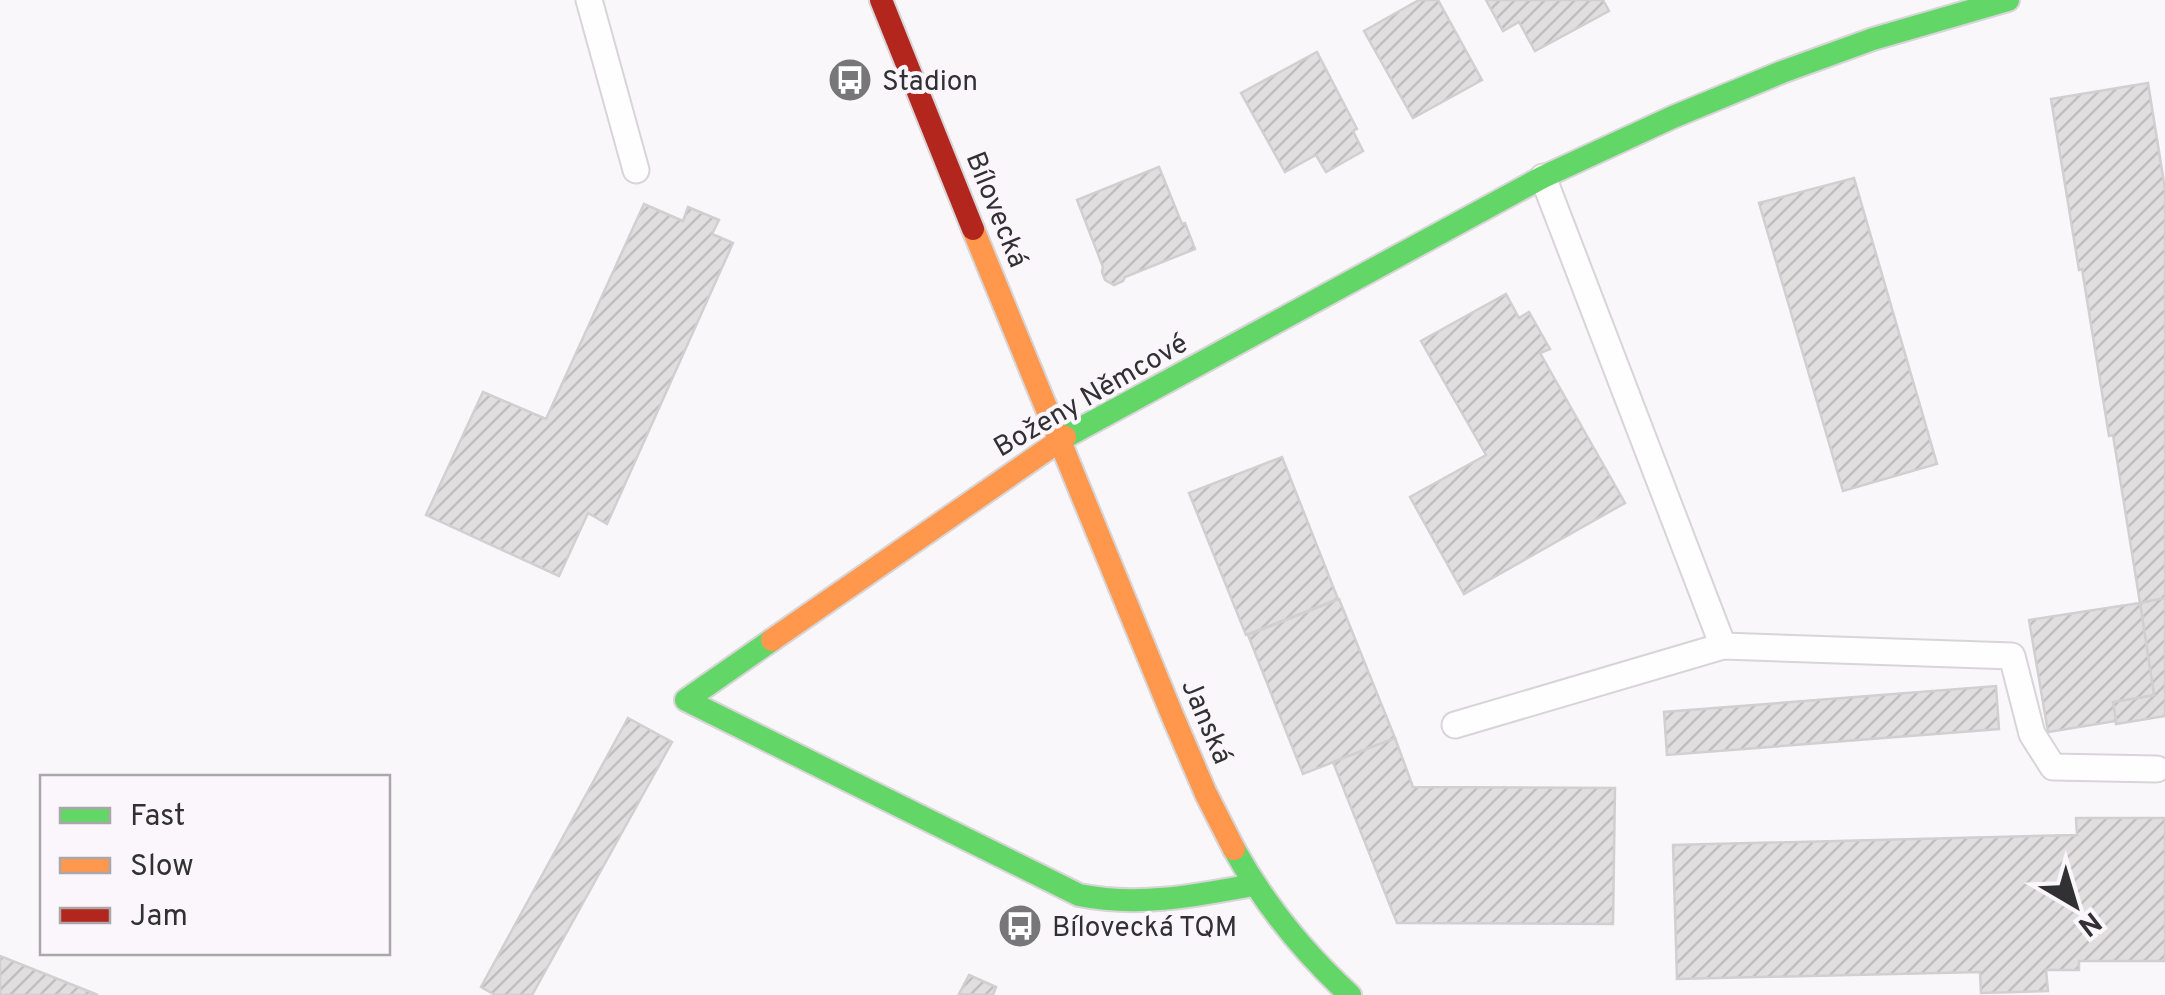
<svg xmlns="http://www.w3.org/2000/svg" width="2165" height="995" viewBox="0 0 2165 995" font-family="Overpass,sans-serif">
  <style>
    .building { fill: url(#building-hatch); stroke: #d2cfd0; stroke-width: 2.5 }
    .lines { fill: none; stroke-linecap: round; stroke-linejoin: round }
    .lane-casing { stroke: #d7d5d7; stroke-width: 29 }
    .fast-casing { stroke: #d7d5d7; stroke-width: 26 }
    .slow-casing { stroke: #d7d5d7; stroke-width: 26 }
    .jam-casing { stroke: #d7d5d7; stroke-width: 26 }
    .lane { stroke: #fefefe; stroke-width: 25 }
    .fast { stroke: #63d668; stroke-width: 22 }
    .slow { stroke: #ff974d; stroke-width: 22 }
    .jam { stroke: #b3261e; stroke-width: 22 }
    .labels { text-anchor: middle; stroke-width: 8; stroke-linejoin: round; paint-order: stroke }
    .poi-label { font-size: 28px; fill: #313032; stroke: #fbf6fb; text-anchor: start }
    .street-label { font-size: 28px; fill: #313032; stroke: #fbf6fb }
  </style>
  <defs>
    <pattern id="building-hatch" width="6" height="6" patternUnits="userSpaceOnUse" patternTransform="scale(2.5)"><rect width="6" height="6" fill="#e0dede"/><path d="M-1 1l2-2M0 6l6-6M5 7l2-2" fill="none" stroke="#c1bfbf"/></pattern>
  </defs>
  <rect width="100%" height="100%" fill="#faf7fa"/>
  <g class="building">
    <polygon points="1419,0 1438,0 1482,80 1413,118 1364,31"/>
    <polygon points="1486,0 1603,0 1609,11 1535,51 1519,22 1503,31"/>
    <polygon points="1317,52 1357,129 1353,131 1363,151 1326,172 1316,155 1285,172 1241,93"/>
    <polygon points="2148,83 2165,189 2165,598 2140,603 2113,435 2109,436 2082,269 2079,270 2051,99"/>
    <polygon points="1159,167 1182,224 1185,223 1195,249 1125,277 1123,281 1114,285 1105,280 1102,272 1103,267 1077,200"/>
    <polygon points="1854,178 1937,464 1843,491 1759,203"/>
    <polygon points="644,204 683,221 688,207 719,220 712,234 733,243 607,524 588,513 559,576 426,515 483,392 546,419"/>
    <polygon points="1506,294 1519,318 1529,312 1550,349 1540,353 1625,503 1464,594 1410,497 1486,455 1421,341"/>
    <polygon points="1282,457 1338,599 1246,635 1189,493"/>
    <polygon points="2165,598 2165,716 2116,724 2113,702 2154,695 2140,603"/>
    <polygon points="1339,599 1395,738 1303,774 1248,635"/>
    <polygon points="2140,603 2154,695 2113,702 2116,721 2048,732 2029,620"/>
    <polygon points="1996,686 1999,729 1667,755 1664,712"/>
    <polygon points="628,718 672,742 532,995 495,995 481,987"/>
    <polygon points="1395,738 1413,787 1615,788 1613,924 1397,923 1333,762"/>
    <polygon points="2076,818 2165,818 2165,961 2079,961 2079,970 2046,970 2048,991 1981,993 1980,972 1677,979 1673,845 2077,835"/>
    <polygon points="0,956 98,995 0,995"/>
    <polygon points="969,975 996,987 993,995 959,994"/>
  </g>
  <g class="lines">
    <defs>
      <g id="lane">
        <polyline points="589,0 636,170"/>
        <polyline points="1543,177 1723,646"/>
        <polyline points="1455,725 1723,646 2012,656 2032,734 2053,767 2157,769"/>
      </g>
      <g id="fast">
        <polyline points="1065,437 1543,177 1673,117 1782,72 1873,39 2008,0"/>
        <path d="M772,640L686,700L1079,895C1138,907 1194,896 1253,885"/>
        <path d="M1234,849C1265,905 1303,952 1350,995"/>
      </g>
      <g id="slow">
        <polyline points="973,229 1173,717 1206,794 1234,849"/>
        <polyline points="772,640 1065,437"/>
      </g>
      <polyline id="jam" points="881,0 973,229"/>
    </defs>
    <use href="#lane" class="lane-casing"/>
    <use href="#fast" class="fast-casing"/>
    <use href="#slow" class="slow-casing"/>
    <use href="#jam" class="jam-casing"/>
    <use href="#lane" class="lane"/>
    <use href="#fast" class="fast"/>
    <use href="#slow" class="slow"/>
    <use href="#jam" class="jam"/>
  </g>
  <defs>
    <symbol id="bus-disc" viewBox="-11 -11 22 22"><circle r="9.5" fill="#777678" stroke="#fbf6fb"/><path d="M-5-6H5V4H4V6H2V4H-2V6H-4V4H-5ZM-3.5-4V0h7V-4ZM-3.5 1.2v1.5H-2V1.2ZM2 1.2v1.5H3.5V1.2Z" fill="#fff"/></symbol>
  </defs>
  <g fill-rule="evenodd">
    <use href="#bus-disc" x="825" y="55" width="50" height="50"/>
    <use href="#bus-disc" x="995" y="901" width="50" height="50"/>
  </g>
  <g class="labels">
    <g class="poi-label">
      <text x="882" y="90">Stadion</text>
      <text x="1052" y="936">Bílovecká TQM</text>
    </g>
    <g class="street-label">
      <text transform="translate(998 209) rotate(68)" y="10">Bílovecká</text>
      <text transform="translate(1090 394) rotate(-30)" y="10">Boženy Němcové</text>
      <text transform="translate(1208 721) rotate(67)" y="10">Janská</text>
    </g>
  </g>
  <rect x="40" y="775" width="350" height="180" fill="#fbf6fb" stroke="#aaa7ab" stroke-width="2.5"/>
  <rect x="60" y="808" width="50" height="15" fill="#63d668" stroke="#aaa7ab" stroke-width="2.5"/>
  <text x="130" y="825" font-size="30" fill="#313032">Fast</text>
  <rect x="60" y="858" width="50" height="15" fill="#ff974d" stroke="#aaa7ab" stroke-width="2.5"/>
  <text x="130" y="875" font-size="30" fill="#313032">Slow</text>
  <rect x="60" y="908" width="50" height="15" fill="#b3261e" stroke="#aaa7ab" stroke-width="2.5"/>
  <text x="130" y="925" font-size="30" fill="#313032">Jam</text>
  <g transform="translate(2075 905) rotate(142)" stroke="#fbf6fb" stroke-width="8" paint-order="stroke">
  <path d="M0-8L18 38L0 25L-18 38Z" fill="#313032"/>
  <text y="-15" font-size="28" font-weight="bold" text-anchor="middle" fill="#313032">N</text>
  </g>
</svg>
